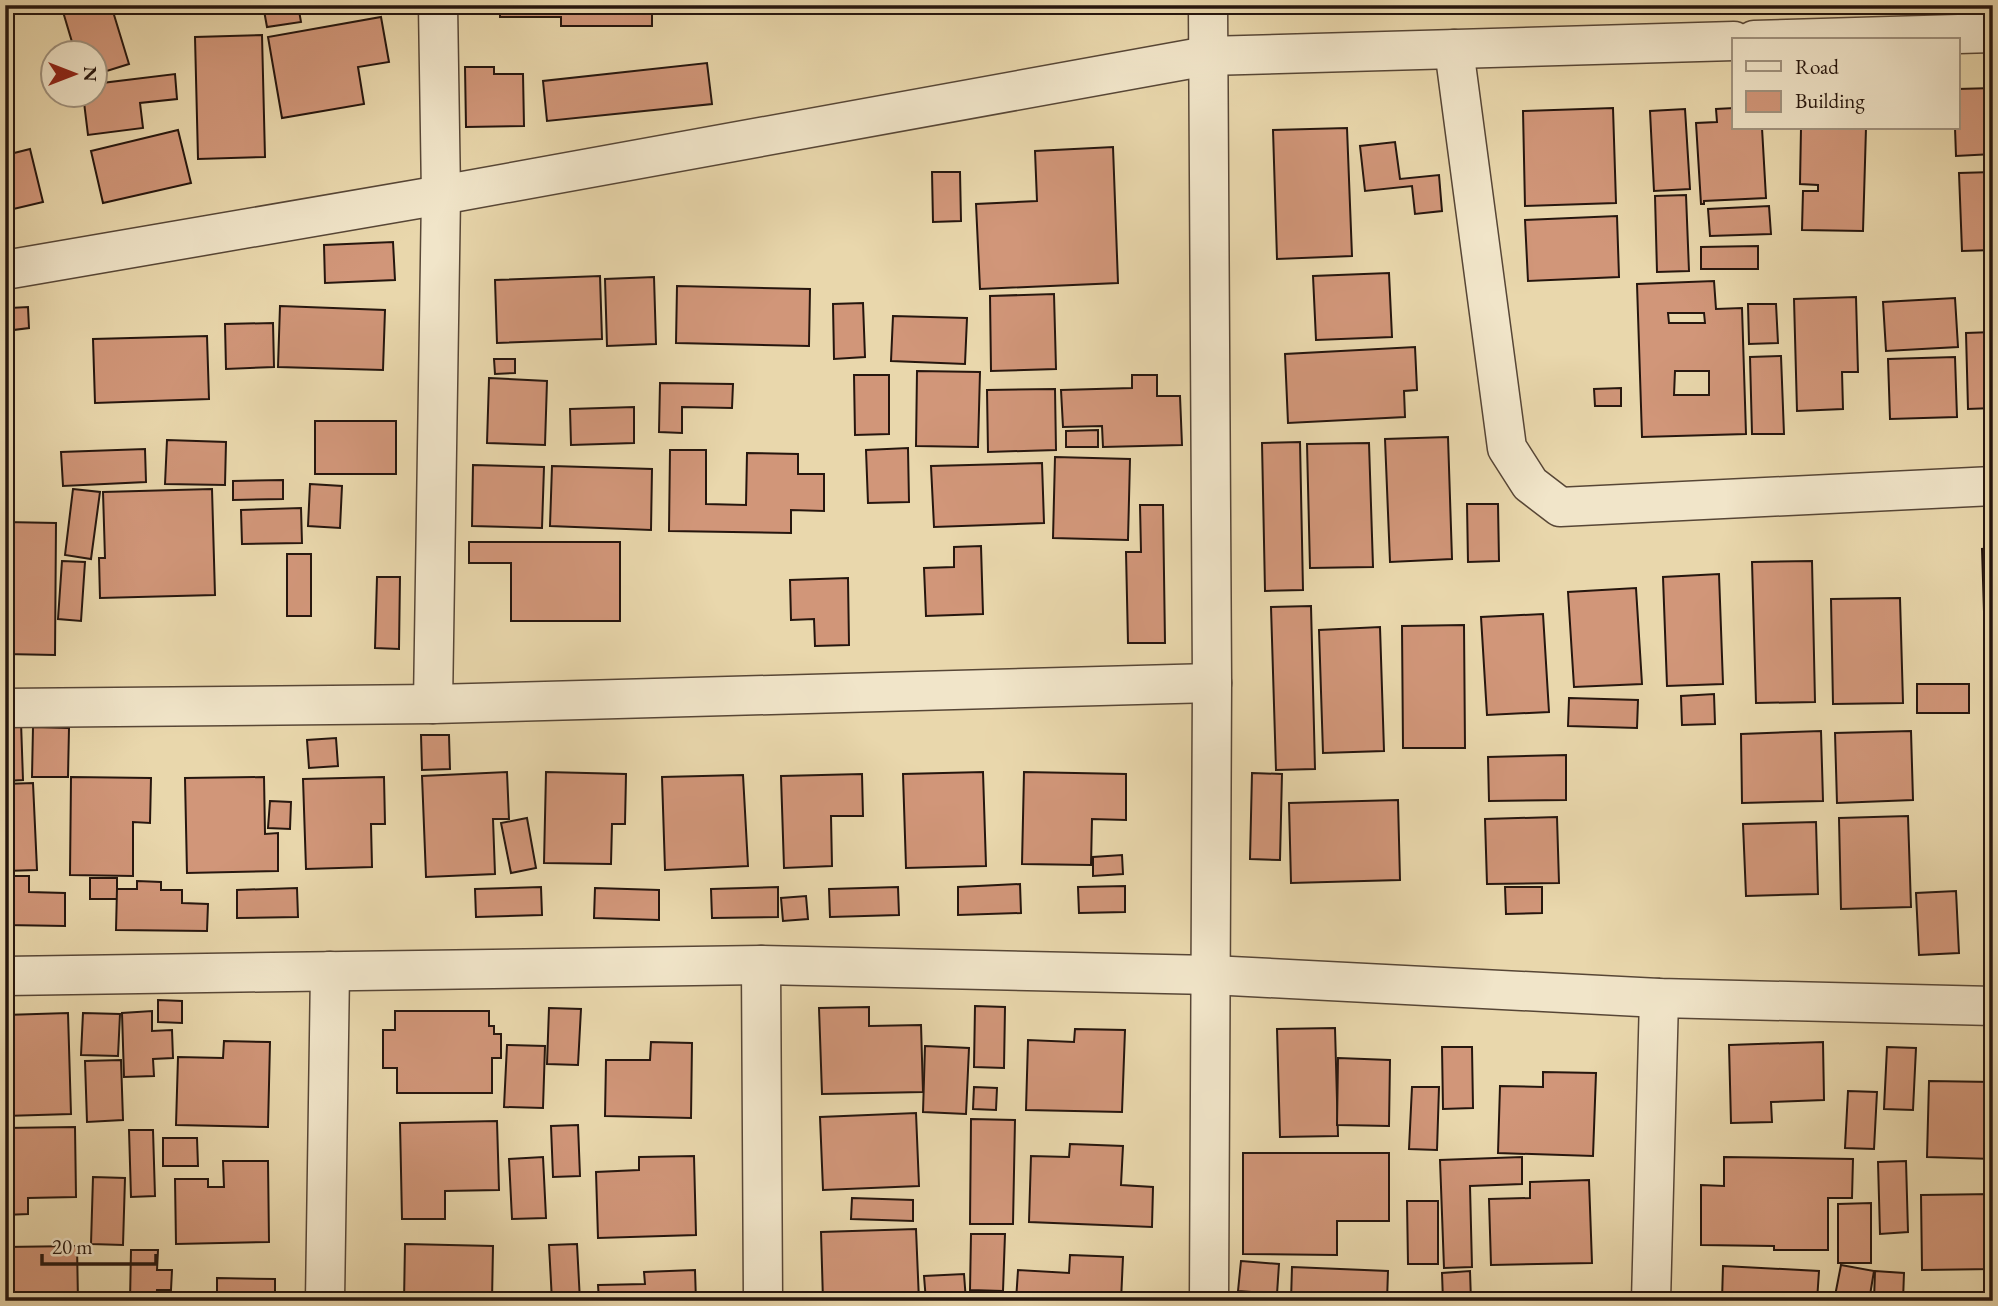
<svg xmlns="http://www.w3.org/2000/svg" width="1998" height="1306" viewBox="0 0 1998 1306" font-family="'EB Garamond',serif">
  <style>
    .building { fill: #d19679; stroke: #26160e; stroke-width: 2; fill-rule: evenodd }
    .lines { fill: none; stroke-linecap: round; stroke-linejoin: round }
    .minor-casing { stroke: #574636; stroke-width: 41 }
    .minor { stroke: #f1e5c9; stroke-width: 38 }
  </style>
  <rect width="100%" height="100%" fill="#e9d7ac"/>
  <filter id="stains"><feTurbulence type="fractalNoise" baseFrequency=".00286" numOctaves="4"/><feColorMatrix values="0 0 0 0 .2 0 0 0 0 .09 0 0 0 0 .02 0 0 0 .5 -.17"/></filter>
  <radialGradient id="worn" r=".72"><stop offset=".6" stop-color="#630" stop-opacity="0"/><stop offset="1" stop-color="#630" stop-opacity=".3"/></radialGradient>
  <g class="building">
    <polygon points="61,5 111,5 129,64 94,75 94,52 75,52"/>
    <polygon points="263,5 298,5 301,22 267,27"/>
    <polygon points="351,5 388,5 389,7 351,8"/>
    <polygon points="500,5 652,5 652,26 561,26 561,17 500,17"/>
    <polygon points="381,17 389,62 358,67 364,104 282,118 268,37"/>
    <polygon points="262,35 265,157 198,159 195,37"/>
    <polygon points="707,63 712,104 547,121 543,81"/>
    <polygon points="465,67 494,67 494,74 523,74 524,126 466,127"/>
    <polygon points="175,74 177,99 140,103 143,128 88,135 83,94 94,94 94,84"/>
    <polygon points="1993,88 1993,154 1956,156 1955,128 1958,128 1958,89"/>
    <polygon points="1613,108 1616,203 1525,206 1523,111"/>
    <polygon points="1734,108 1734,128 1762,128 1766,198 1704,201 1704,204 1701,204 1696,123 1717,122 1716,109"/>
    <polygon points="1685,109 1690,189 1654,191 1650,111"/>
    <polygon points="1347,128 1352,256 1277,259 1273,130"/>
    <polygon points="1801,128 1866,128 1863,231 1802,230 1803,191 1818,191 1818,185 1800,184"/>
    <polygon points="178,130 191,183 103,203 91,151"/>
    <polygon points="5,136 10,154 30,149 43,202 5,211"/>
    <polygon points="1395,142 1400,179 1439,175 1442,211 1415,214 1412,186 1365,191 1360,146"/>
    <polygon points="1113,147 1118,283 980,289 976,204 1037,201 1035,151"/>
    <polygon points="932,172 960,172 961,221 933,222"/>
    <polygon points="1993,172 1993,250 1962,251 1959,173"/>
    <polygon points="1686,195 1689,271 1657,272 1655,196"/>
    <polygon points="1769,206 1771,234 1710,236 1708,209"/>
    <polygon points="1617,216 1619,277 1528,281 1525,220"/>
    <polygon points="393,242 395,280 325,283 324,245"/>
    <polygon points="1758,246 1758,269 1701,269 1701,247"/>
    <polygon points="1389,273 1392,337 1316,340 1313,276"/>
    <polygon points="600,276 602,339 497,343 495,280"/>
    <polygon points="654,277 656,344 607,346 605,279"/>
    <path d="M1714,281L1716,309L1742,308L1746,434L1642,437L1637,284ZM1668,313H1704L1705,323H1669ZM1675,371H1709V395H1674Z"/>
    <polygon points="677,286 810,289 809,346 676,343"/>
    <polygon points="1054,294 1056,369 991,371 990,296"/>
    <polygon points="1856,297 1858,372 1842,372 1843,409 1797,411 1794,299"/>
    <polygon points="1955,298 1958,347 1886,351 1883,302"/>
    <polygon points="10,300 10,308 28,307 29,328 5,331 5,301"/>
    <polygon points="863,303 865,357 834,359 833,304"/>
    <polygon points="1748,304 1776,304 1778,343 1749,344"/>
    <polygon points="280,306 385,310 383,370 278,367"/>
    <polygon points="893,316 967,318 965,364 891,361"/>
    <polygon points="273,323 274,367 226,369 225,324"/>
    <polygon points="1993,332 1993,408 1968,409 1966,333"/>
    <polygon points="207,336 209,399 95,403 93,339"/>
    <polygon points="1415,347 1417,390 1404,391 1405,417 1288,423 1285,354"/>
    <polygon points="1781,356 1784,434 1752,434 1750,357"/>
    <polygon points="1955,357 1957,417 1890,419 1888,359"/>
    <polygon points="494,359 515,359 515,373 495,374"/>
    <polygon points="917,371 980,372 978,447 916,446"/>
    <polygon points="854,375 889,375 889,434 855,435"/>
    <polygon points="1132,375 1157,375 1157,396 1180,396 1182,445 1103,447 1102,426 1063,427 1061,390 1132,388"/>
    <polygon points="489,378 547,381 545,445 487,443"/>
    <polygon points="660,383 733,384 732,408 682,407 682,433 659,432"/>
    <polygon points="1621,388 1621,406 1595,406 1594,389"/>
    <polygon points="1055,389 1056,450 988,452 987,390"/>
    <polygon points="634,407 634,443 571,445 570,409"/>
    <rect x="315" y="421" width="81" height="53"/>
    <polygon points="1098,430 1098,447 1066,447 1066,431"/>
    <polygon points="1448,437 1452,559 1390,562 1385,439"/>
    <polygon points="167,440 226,442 225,485 165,484"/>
    <polygon points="1300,442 1303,590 1265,591 1262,443"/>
    <polygon points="1369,443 1373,567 1310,568 1307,444"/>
    <polygon points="908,448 909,502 868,503 866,450"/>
    <polygon points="145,449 146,482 63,486 61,452"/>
    <polygon points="670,450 706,450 706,504 746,505 747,453 798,454 798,474 824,474 824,511 791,510 791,533 669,531"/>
    <polygon points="1055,457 1130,459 1128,540 1053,538"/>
    <polygon points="1042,463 1044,523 934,527 931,466"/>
    <polygon points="473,465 544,467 542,528 472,526"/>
    <polygon points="552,466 652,469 651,530 550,526"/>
    <polygon points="283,480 283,499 233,500 233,481"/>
    <polygon points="310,484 342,486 340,528 308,526"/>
    <polygon points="73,489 100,492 91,559 65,555"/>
    <polygon points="212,489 215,595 100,598 99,558 105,558 103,492"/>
    <polygon points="1467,504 1498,504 1499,561 1468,562"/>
    <polygon points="1140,505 1163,505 1165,643 1128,643 1126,552 1141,552"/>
    <polygon points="301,508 302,543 242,544 241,510"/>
    <polygon points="5,522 56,523 55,655 5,654"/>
    <polygon points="469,542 620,542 620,621 511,621 511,563 469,563"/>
    <polygon points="981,546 983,614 926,616 924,568 954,567 954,547"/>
    <polygon points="1993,548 1993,643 1985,643 1982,549"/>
    <rect x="287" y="554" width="24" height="62"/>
    <polygon points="62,561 85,562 81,621 58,619"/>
    <polygon points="1812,561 1815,702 1756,703 1752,562"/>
    <polygon points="1719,574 1723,684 1667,686 1663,577"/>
    <polygon points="377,577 400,577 399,649 375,648"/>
    <polygon points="848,578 849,645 815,646 814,619 791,620 790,580"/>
    <polygon points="1636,588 1642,684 1574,687 1568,592"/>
    <polygon points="1900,598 1903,703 1833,704 1831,599"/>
    <polygon points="1311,606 1315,769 1276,770 1271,607"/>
    <polygon points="1543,614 1549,712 1487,715 1481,617"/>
    <polygon points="1464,625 1465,748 1403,748 1402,626"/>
    <polygon points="1380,627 1384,751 1323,753 1319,630"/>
    <rect x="1917" y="684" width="52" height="29"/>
    <polygon points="1714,694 1715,724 1682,725 1681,696"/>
    <polygon points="1569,698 1638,700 1637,728 1568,726"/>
    <polygon points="5,722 21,722 23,780 5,781"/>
    <polygon points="33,727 69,728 68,777 32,777"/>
    <polygon points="1821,731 1823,801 1742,803 1741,734"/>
    <polygon points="1911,731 1913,800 1837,803 1835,733"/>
    <polygon points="421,735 449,735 450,769 422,770"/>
    <polygon points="336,738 338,766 309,768 307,740"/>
    <polygon points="1566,755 1566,800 1489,801 1488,757"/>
    <polygon points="507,772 509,819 493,819 495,874 426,877 422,776"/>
    <polygon points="546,772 626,774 625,824 612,824 611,864 544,863"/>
    <polygon points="983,772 986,866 906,868 903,774"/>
    <polygon points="1024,772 1126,774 1126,820 1092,819 1091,865 1022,864"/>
    <polygon points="1252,773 1282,774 1280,860 1250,859"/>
    <polygon points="862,774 863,816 831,816 832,866 784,868 781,776"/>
    <polygon points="743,775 748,866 665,870 662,777"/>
    <polygon points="71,777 151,778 150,823 133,822 133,876 70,875"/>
    <polygon points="264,777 265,834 278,833 278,871 187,873 185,778"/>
    <polygon points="384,777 385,824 371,824 372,867 306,869 303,779"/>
    <polygon points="33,783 37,870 5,871 5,784"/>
    <polygon points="1398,800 1400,880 1291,883 1289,803"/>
    <polygon points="270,801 291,802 290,829 268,828"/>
    <polygon points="1908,816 1911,907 1841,909 1839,818"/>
    <polygon points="1557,817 1559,883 1487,884 1485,819"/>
    <polygon points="527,818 536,868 511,873 501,823"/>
    <polygon points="1816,822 1818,894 1746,896 1743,824"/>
    <polygon points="1122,855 1123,874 1093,876 1093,857"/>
    <polygon points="5,876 29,876 29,892 65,893 65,926 5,925"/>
    <rect x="90" y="878" width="27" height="21"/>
    <polygon points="137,881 161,882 161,890 182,890 182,903 208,904 207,931 116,930 117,889 137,889"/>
    <polygon points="1020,884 1021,913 958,915 958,887"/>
    <polygon points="1125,886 1125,912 1079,913 1078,887"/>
    <polygon points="541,887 542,915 476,917 475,889"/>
    <polygon points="778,887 778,917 712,918 711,889"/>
    <polygon points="898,887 899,915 830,917 829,889"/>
    <polygon points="1505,887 1542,887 1542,913 1506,914"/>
    <polygon points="297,888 298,917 237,918 237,890"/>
    <polygon points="595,888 659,890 659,920 594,918"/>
    <polygon points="1956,891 1959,953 1919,955 1916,893"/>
    <polygon points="806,896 808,919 783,921 781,898"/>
    <polygon points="158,1000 182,1001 182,1023 158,1022"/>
    <polygon points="975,1006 1005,1007 1004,1068 974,1067"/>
    <polygon points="869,1007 869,1026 921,1025 923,1092 822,1094 819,1008"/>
    <polygon points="549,1008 581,1009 578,1065 547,1064"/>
    <polygon points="152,1011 152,1031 172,1030 173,1058 153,1059 154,1076 124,1077 122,1013"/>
    <polygon points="395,1011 489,1011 489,1026 494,1026 494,1034 501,1034 501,1058 492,1058 492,1093 397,1093 397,1068 383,1068 383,1030 395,1030"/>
    <polygon points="68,1013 71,1114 5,1116 5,1015"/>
    <polygon points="83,1013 120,1014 118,1056 81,1055"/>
    <polygon points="1335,1028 1338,1136 1280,1137 1277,1029"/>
    <polygon points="1075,1029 1125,1030 1122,1112 1026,1110 1028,1040 1074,1042"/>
    <polygon points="224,1041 270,1042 268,1127 176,1125 178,1057 223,1058"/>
    <polygon points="651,1042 692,1043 691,1118 605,1116 606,1060 650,1060"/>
    <polygon points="1823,1042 1824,1100 1771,1102 1772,1122 1731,1123 1729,1045"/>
    <polygon points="507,1045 545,1046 543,1108 504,1107"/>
    <polygon points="925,1046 969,1048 966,1114 923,1112"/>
    <polygon points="1442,1047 1472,1047 1473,1108 1443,1109"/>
    <polygon points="1887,1047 1916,1048 1913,1110 1884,1109"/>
    <polygon points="1338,1058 1390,1060 1389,1126 1337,1125"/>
    <polygon points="121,1060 123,1120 87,1122 85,1061"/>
    <polygon points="1543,1072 1596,1073 1593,1156 1498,1153 1500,1086 1543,1087"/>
    <polygon points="1929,1081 1993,1082 1993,1159 1927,1157"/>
    <polygon points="974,1087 997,1088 996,1110 973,1109"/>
    <polygon points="1412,1087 1439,1087 1437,1150 1409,1149"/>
    <polygon points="1848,1091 1877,1092 1874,1149 1845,1148"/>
    <polygon points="916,1113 919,1186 823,1190 820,1117"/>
    <polygon points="971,1119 1015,1120 1013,1224 970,1224"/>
    <polygon points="497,1121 499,1190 445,1191 445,1219 402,1219 400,1123"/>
    <polygon points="578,1125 580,1176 553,1177 551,1126"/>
    <polygon points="75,1127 76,1197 28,1198 28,1214 5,1215 5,1128"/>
    <polygon points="129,1130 153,1130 155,1196 131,1197"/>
    <polygon points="163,1138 197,1138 198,1166 163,1166"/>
    <polygon points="1070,1144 1123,1146 1121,1185 1153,1187 1152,1227 1029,1222 1031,1156 1069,1157"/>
    <polygon points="1243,1153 1389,1153 1389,1221 1337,1221 1337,1255 1243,1254"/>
    <polygon points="694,1156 696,1235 598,1238 596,1172 639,1170 639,1157"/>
    <polygon points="543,1157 546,1218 512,1219 509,1159"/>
    <polygon points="1522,1157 1522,1184 1470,1186 1472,1267 1444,1268 1440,1160"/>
    <polygon points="1724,1157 1853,1159 1852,1198 1828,1198 1828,1250 1774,1250 1774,1246 1701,1245 1701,1185 1724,1186"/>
    <polygon points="223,1161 268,1161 269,1242 176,1244 175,1179 208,1179 208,1187 224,1187"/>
    <polygon points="1906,1161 1908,1232 1880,1234 1878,1162"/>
    <polygon points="93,1177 125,1178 123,1245 91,1244"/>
    <polygon points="1589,1180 1592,1263 1491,1265 1489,1199 1530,1198 1530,1182"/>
    <polygon points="1993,1194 1993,1269 1922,1270 1921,1195"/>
    <polygon points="852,1198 913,1200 913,1221 851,1219"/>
    <polygon points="1407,1201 1438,1201 1438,1264 1408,1264"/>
    <polygon points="1871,1203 1871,1263 1838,1263 1838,1204"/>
    <polygon points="916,1229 919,1301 823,1301 821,1232"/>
    <polygon points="971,1234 1005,1234 1003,1291 970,1290"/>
    <polygon points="405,1244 493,1246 492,1301 404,1301"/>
    <polygon points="577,1244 580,1301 552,1301 549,1245"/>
    <polygon points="77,1246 78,1301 5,1301 5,1247"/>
    <polygon points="131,1250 158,1250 157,1270 172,1270 171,1290 157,1290 156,1301 130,1301"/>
    <polygon points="1070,1255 1123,1257 1121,1301 1016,1301 1018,1270 1069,1273"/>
    <polygon points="1241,1261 1279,1264 1277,1294 1238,1291"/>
    <polygon points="1841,1265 1874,1271 1869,1301 1834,1301"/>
    <polygon points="1723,1266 1819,1271 1817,1301 1722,1301"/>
    <polygon points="1292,1267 1388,1271 1387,1301 1291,1301"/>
    <polygon points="695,1270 696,1301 599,1301 598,1285 645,1284 644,1272"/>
    <polygon points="1470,1271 1471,1301 1443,1301 1442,1273"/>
    <polygon points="1875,1271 1904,1273 1903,1301 1874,1301"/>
    <polygon points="964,1274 966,1301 926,1301 924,1276"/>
    <polygon points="217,1278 275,1279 275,1301 174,1301 174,1293 217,1294"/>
    <polygon points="1916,1292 1953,1292 1952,1301 1916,1301"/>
    <polygon points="517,1294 549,1295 548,1301 517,1301"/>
    <polygon points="1956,1295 1976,1296 1976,1301 1956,1301"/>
    <rect x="94" y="1296" width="31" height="5"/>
    <polygon points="1539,1297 1592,1298 1592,1301 1539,1301"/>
  </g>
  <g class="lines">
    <defs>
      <g id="minor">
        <polyline points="1208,5 1212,683 1209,1301"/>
        <polyline points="1754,40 1993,33"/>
        <polyline points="1454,49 1507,448 1530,484 1560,507 1993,486"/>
        <polyline points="5,270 441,195 1207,56 1734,41"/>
        <polyline points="433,704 441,195 438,5"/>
        <polyline points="5,708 433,704 1212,683"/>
        <polyline points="761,965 763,1301"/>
        <polyline points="5,976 761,965 1211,975 1659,998 1993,1006"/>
        <polyline points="325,1301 330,971"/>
        <polyline points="1651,1301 1659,998"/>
      </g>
    </defs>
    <use href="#minor" class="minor-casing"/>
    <use href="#minor" class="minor"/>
  </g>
  <rect width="1998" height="1306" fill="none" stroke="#e9d7ac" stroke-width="28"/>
  <rect x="7" y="7" width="1984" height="1292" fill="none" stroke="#26160e" stroke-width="3.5"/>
  <rect x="14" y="14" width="1970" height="1278" fill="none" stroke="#26160e" stroke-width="2"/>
  <rect x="1732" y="38" width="228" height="91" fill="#f1e5c9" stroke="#a0927e" stroke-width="2"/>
  <rect x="1746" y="61" width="35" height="10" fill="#f1e5c9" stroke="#a0927e" stroke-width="2"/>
  <text x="1795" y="74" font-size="21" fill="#26160e">Road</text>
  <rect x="1746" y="91" width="35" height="21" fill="#d19679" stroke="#a0927e" stroke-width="2"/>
  <text x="1795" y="108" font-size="21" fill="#26160e">Building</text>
  <g transform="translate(74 74) rotate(90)"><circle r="33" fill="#f1e5c9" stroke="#a0927e" stroke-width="2"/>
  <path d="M0-5L12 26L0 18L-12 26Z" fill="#8f2418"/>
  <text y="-10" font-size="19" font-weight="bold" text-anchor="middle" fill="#26160e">N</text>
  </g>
  <path d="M42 1254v10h114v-10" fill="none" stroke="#26160e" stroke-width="3.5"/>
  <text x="52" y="1254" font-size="21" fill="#26160e" stroke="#f1e5c9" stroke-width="5" paint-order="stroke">20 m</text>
  <rect width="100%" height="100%" filter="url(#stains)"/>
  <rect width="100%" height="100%" fill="url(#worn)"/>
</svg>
